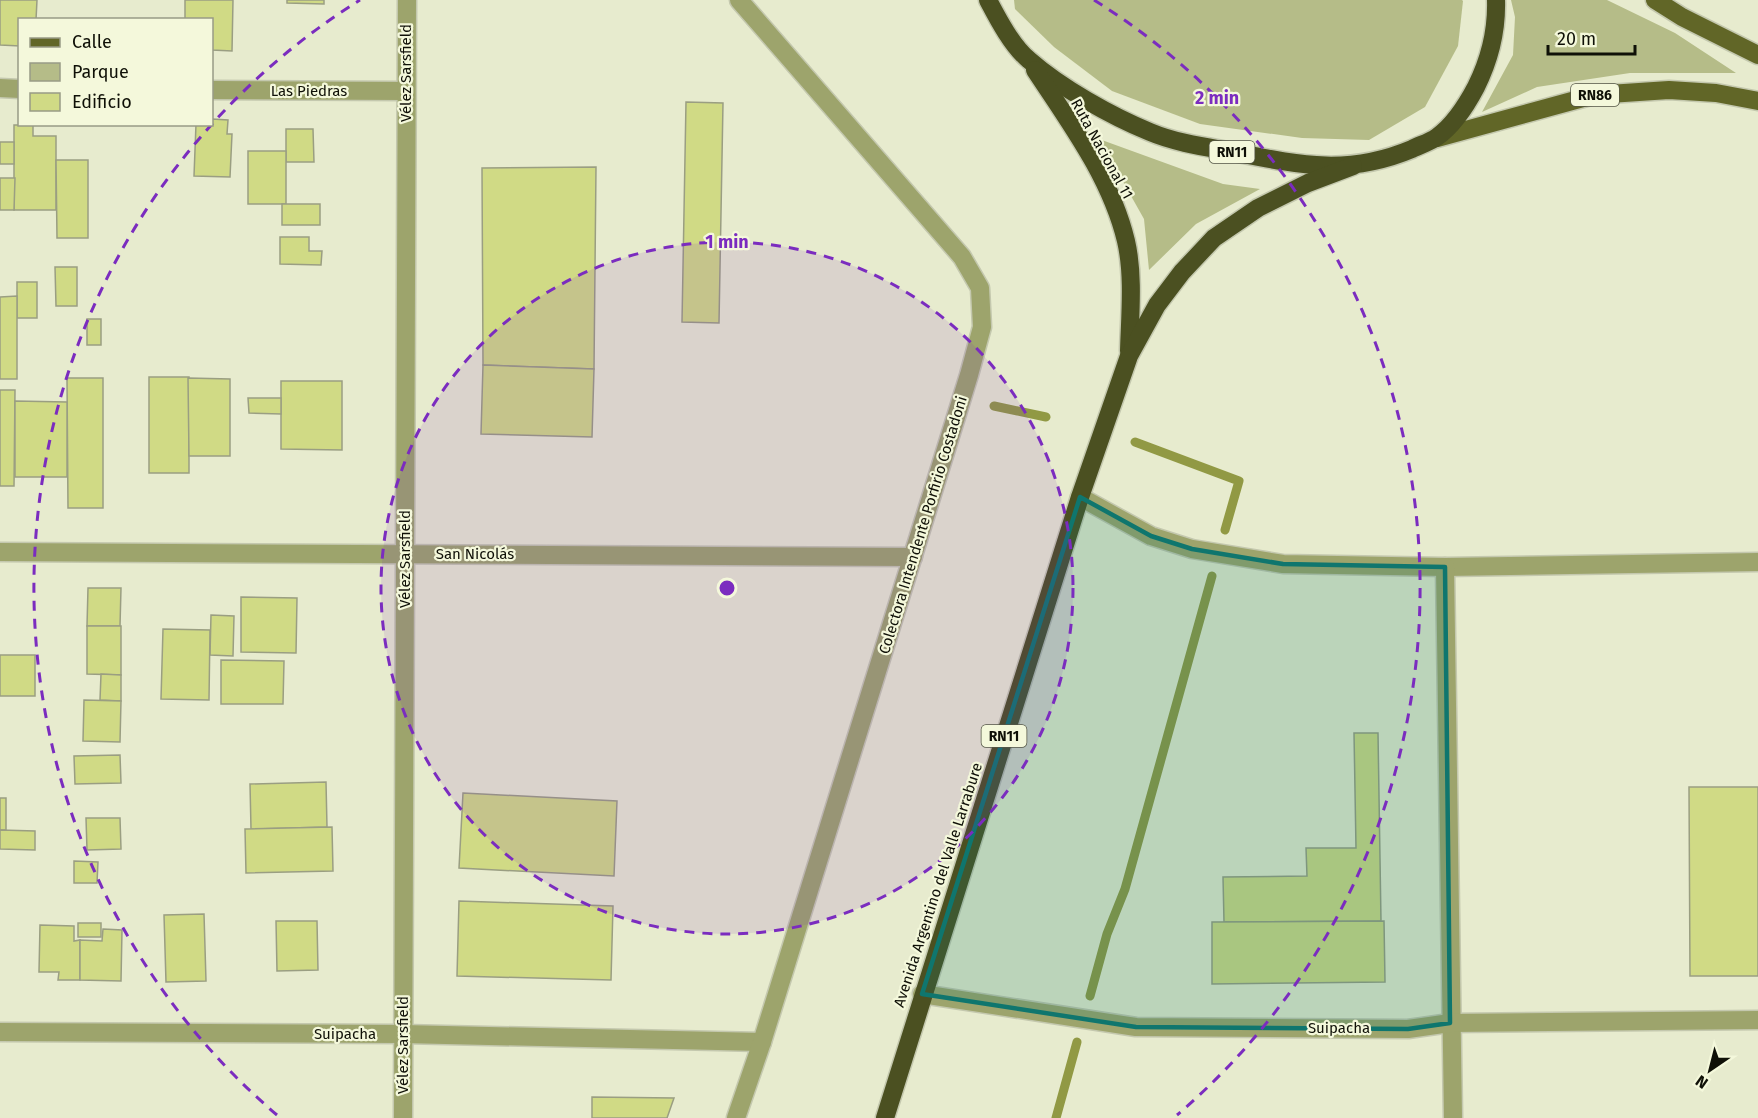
<svg xmlns="http://www.w3.org/2000/svg" width="1758" height="1118" viewBox="0 0 1758 1118" font-family="'Fira Sans',sans-serif">
  <style>
    .green { fill: #b5bc88 }
    .lines { fill: none; stroke-linecap: round; stroke-linejoin: round }
    .stream { stroke: #919944; stroke-width: 9 }
    .building { fill: #d0da85; stroke: #9a9e82; stroke-width: 1.5 }
    .minor-casing { stroke: #c4c8ae; stroke-width: 21 }
    .major-casing { stroke: #c4c8ae; stroke-width: 21 }
    .highway-casing { stroke: #c4c8ae; stroke-width: 21 }
    .minor { stroke: #9da46c; stroke-width: 18 }
    .major { stroke: #616627; stroke-width: 18 }
    .highway { stroke: #4b5021; stroke-width: 18 }
    .marked { fill: #0f766e; fill-opacity: 0.2; stroke: #0f766e; stroke-width: 4.5; stroke-linejoin: round }
    .ring { fill: none; stroke: #7b2cbf; stroke-width: 3; stroke-dasharray: 10 8 }
    .labels { text-anchor: middle; stroke-width: 4.5; stroke-linejoin: round; paint-order: stroke }
    .shield { fill: #f4f8db; stroke: #545647; stroke-width: 1.5 }
    .shield-label { font-size: 14px; font-weight: bold; fill: #0f1007 }
    .street-label { font-size: 15px; fill: #0f1007; stroke: #f4f8db }
    .centre { fill: #7b2cbf; stroke: #f4f8db; stroke-width: 3 }
    .ring-label { font-size: 18px; text-anchor: middle; font-weight: bold; fill: #7b2cbf; stroke: #f4f8db; stroke-width: 4.5; stroke-linejoin: round; paint-order: stroke }
  </style>
  <rect width="100%" height="100%" fill="#e7ebce"/>
  <g class="green">
    <polygon points="1014,0 1462,0 1463,1 1458,46 1425,107 1369,140 1302,138 1200,124 1112,91 1054,47 1015,9"/>
    <polygon points="1511,0 1607,0 1675,33 1736,73 1630,73 1537,87 1482,112 1513,55 1515,17"/>
    <polygon points="1099,139 1223,184 1260,189 1196,224 1149,270 1144,219"/>
  </g>
  <g class="lines">
    <g class="stream">
      <polyline points="994,406 1046,417"/>
      <polyline points="1135,442 1239,481 1225,530"/>
      <polyline points="1090,996 1107,934 1125,889 1212,576"/>
      <polyline points="1056,1118 1077,1042"/>
    </g>
  </g>
  <g class="building">
    <polygon points="0,0 37,0 36,20 20,20 20,46 0,45"/>
    <polygon points="185,0 233,0 232,51 212,50 212,20 185,20"/>
    <polygon points="287,0 324,0 324,4 287,3"/>
    <polygon points="686,102 723,103 719,323 682,322"/>
    <polygon points="212,119 228,120 227,134 232,134 230,177 194,176 196,124 212,124"/>
    <polygon points="14,125 33,125 33,136 56,136 56,210 14,210"/>
    <polygon points="286,129 313,129 314,162 286,162"/>
    <rect x="0" y="142" width="14" height="22"/>
    <rect x="248" y="151" width="38" height="53"/>
    <polygon points="56,160 88,160 88,238 57,238"/>
    <polygon points="596,167 594,369 483,365 482,168"/>
    <polygon points="0,178 15,178 14,210 0,210"/>
    <rect x="282" y="204" width="38" height="21"/>
    <polygon points="280,237 309,237 309,251 322,251 321,265 280,264"/>
    <polygon points="55,267 77,267 77,306 56,306"/>
    <rect x="17" y="282" width="20" height="36"/>
    <polygon points="17,296 17,379 0,379 0,297"/>
    <rect x="87" y="319" width="14" height="26"/>
    <polygon points="483,365 594,369 592,437 481,434"/>
    <rect x="149" y="377" width="40" height="96"/>
    <polygon points="67,378 103,378 103,508 68,508"/>
    <polygon points="188,378 230,379 230,456 189,456"/>
    <polygon points="281,381 342,381 342,450 281,449"/>
    <polygon points="0,390 15,390 14,486 0,486"/>
    <polygon points="248,398 281,398 281,414 249,413"/>
    <polygon points="15,401 67,402 67,477 15,477"/>
    <polygon points="88,588 121,588 120,626 87,626"/>
    <polygon points="241,597 297,598 296,653 241,652"/>
    <polygon points="211,615 234,616 233,656 210,655"/>
    <polygon points="87,626 121,626 121,675 87,674"/>
    <polygon points="163,629 210,630 209,700 161,699"/>
    <rect x="0" y="655" width="35" height="41"/>
    <polygon points="221,660 284,661 283,704 221,704"/>
    <polygon points="101,674 121,675 121,701 100,700"/>
    <polygon points="84,700 121,701 120,742 83,741"/>
    <polygon points="1354,733 1378,733 1381,921 1224,922 1223,877 1307,876 1306,848 1356,848"/>
    <polygon points="120,755 121,783 75,784 74,756"/>
    <polygon points="326,782 327,827 251,829 250,784"/>
    <polygon points="1689,787 1758,787 1758,976 1690,976"/>
    <polygon points="463,793 617,801 614,876 459,868"/>
    <rect x="0" y="798" width="6" height="32"/>
    <polygon points="86,818 120,818 121,849 87,850"/>
    <polygon points="332,827 333,871 246,873 245,829"/>
    <polygon points="0,830 35,831 35,850 0,849"/>
    <polygon points="74,861 98,862 97,883 74,883"/>
    <polygon points="459,901 613,906 611,980 457,976"/>
    <polygon points="204,914 206,981 166,982 164,915"/>
    <polygon points="276,921 317,921 318,970 277,971"/>
    <polygon points="1384,921 1385,982 1212,984 1212,922"/>
    <rect x="78" y="923" width="23" height="14"/>
    <polygon points="40,925 74,926 74,941 80,940 80,980 58,980 59,972 39,972"/>
    <polygon points="103,929 122,930 121,981 80,980 80,940 102,941"/>
    <polygon points="592,1097 674,1098 667,1118 592,1118"/>
  </g>
  <g class="lines">
    <defs>
      <g id="minor">
        <polyline points="0,88 20,89"/>
        <polyline points="212,90 406,91"/>
        <polyline points="1080,497 1151,536 1192,549 1283,564 1445,567 1758,562"/>
        <polyline points="0,552 913,557"/>
        <polyline points="1445,567 1453,1118"/>
        <polyline points="922,994 1136,1027 1408,1029 1450,1023 1758,1020"/>
        <polyline points="0,1032 403,1034 762,1042"/>
        <polyline points="403,1118 407,0"/>
        <polyline points="736,1118 762,1042 969,375 982,327 980,288 962,257 739,0"/>
      </g>
      <g id="major">
        <polyline points="1655,0 1682,17 1758,55"/>
        <polyline points="1437,138 1594,95 1669,90 1716,93 1758,101"/>
      </g>
      <g id="highway">
        <path d="M988,0C998,19 1012,46 1029,60C1061,88 1111,116 1150,132C1176,143 1206,147 1234,152C1299,165 1348,176 1412,149C1420,145 1430,142 1437,137C1454,125 1466,106 1476,87C1490,59 1497,32 1496,0"/>
        <path d="M1035,70C1070,123 1111,178 1126,241C1134,275 1130,316 1129,351"/>
        <polyline points="885,1118 1080,497 1129,356 1157,305 1182,272 1214,238 1258,208 1308,183 1353,166"/>
      </g>
    </defs>
    <use href="#minor" class="minor-casing"/>
    <use href="#major" class="major-casing"/>
    <use href="#highway" class="highway-casing"/>
    <use href="#minor" class="minor"/>
    <use href="#major" class="major"/>
    <use href="#highway" class="highway"/>
  </g>
  <path class="marked" d="M1080,497L1151,536L1192,549L1283,564L1445,567L1450,1023L1408,1029L1136,1027L922,994Z"/>
  <circle cx="727" cy="588" r="346" fill="#7b2cbf" fill-opacity=".12"/>
  <g class="ring">
    <circle cx="727" cy="588" r="346"/>
    <path d="M277 1115A693 693 0 0 1 360 0M1094 0A693 693 0 0 1 1177 1115"/>
  </g>
  <g class="labels">
    <g class="shield">
      <rect x="1571" y="84" width="48" height="22" rx="4.5"/>
      <rect x="1209.5" y="141" width="45" height="22" rx="4.5"/>
      <rect x="981.5" y="725" width="45" height="22" rx="4.5"/>
    </g>
    <g class="shield-label">
      <text x="1595" y="100">RN86</text>
      <text x="1232" y="157">RN11</text>
      <text x="1004" y="741">RN11</text>
    </g>
    <g class="street-label">
      <text transform="translate(406 73) rotate(-90)" y="5">Vélez Sarsfield</text>
      <text x="309" y="96">Las Piedras</text>
      <text transform="translate(1102 149) rotate(61)" y="5">Ruta Nacional 11</text>
      <text transform="translate(923 525) rotate(-73)" y="5">Colectora Intendente Porfirio Costadoni</text>
      <text x="475" y="559">San Nicolás</text>
      <text transform="translate(405 559) rotate(-90)" y="5">Vélez Sarsfield</text>
      <text transform="translate(938 885) rotate(-72)" y="5">Avenida Argentino del Valle Larrabure</text>
      <text x="1339" y="1033">Suipacha</text>
      <text x="345" y="1039">Suipacha</text>
      <text transform="translate(403 1045) rotate(-90)" y="5">Vélez Sarsfield</text>
    </g>
  </g>
  <circle cx="727" cy="588" r="9" class="centre"/>
  <g class="ring-label">
    <text x="1217" y="104">2 min</text>
    <text x="727" y="248">1 min</text>
  </g>
  <rect x="18" y="18" width="195" height="108" fill="#f4f8db" stroke="#989b86" stroke-width="1.5"/>
  <rect x="30" y="38" width="30" height="9" fill="#616627" stroke="#989b86" stroke-width="1.5"/>
  <text x="72" y="48" font-size="18" fill="#0f1007">Calle</text>
  <rect x="30" y="63" width="30" height="18" fill="#b5bc88" stroke="#989b86" stroke-width="1.5"/>
  <text x="72" y="78" font-size="18" fill="#0f1007">Parque</text>
  <rect x="30" y="93" width="30" height="18" fill="#d0da85" stroke="#989b86" stroke-width="1.5"/>
  <text x="72" y="108" font-size="18" fill="#0f1007">Edificio</text>
  <g transform="translate(1710 1070) rotate(215)" stroke="#f4f8db" stroke-width="4.5" paint-order="stroke">
  <path d="M0-4.5L10 22L0 15L-10 22Z" fill="#0f1007"/>
  <text y="-9" font-size="16" font-weight="bold" text-anchor="middle" fill="#0f1007">N</text>
  </g>
  <path d="M1548 45v9h87v-9" fill="none" stroke="#0f1007" stroke-width="3"/>
  <text x="1557" y="45" font-size="18" fill="#0f1007" stroke="#f4f8db" stroke-width="4.5" paint-order="stroke">20 m</text>
</svg>
